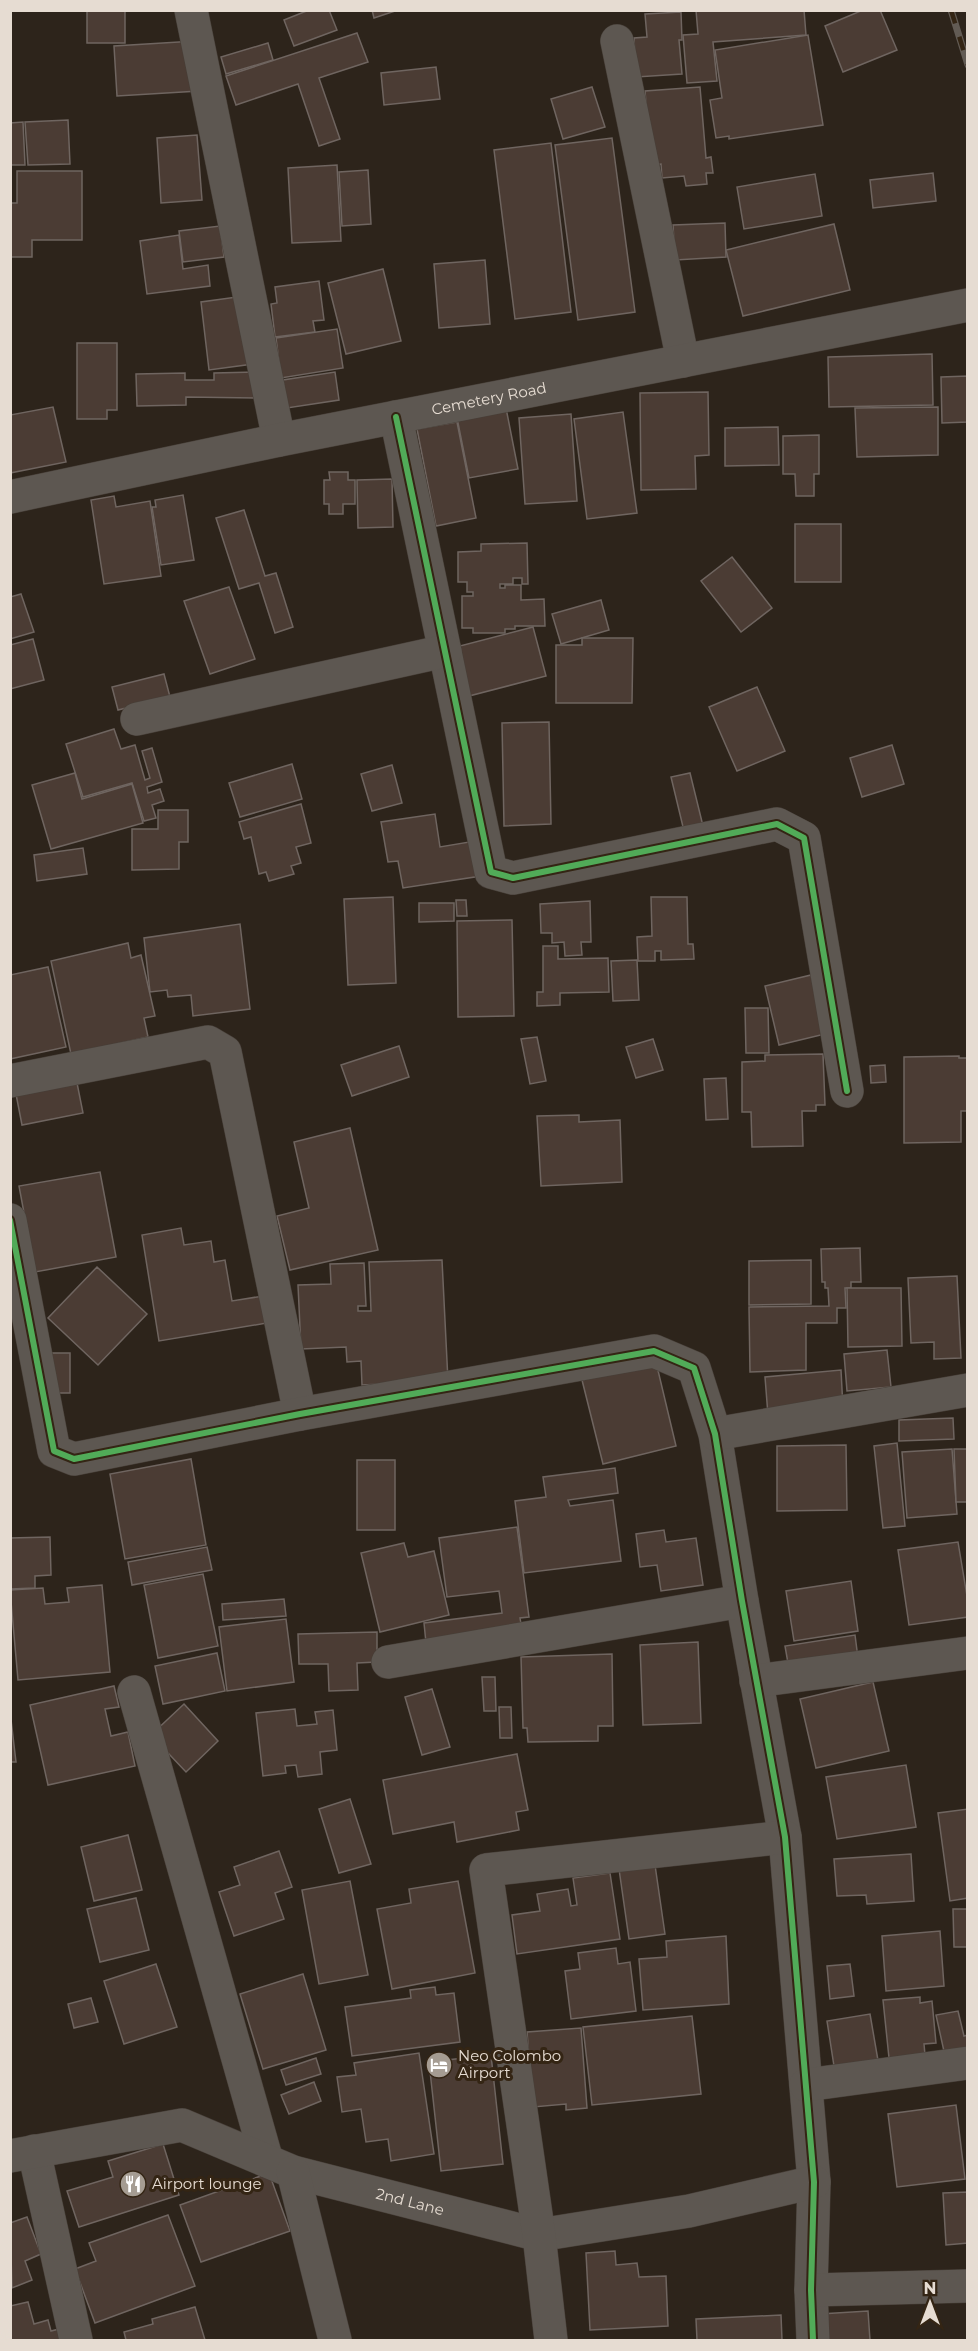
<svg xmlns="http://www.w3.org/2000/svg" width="978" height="2351" viewBox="0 0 978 2351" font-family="Montserrat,sans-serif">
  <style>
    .building { fill: #4b3c34; stroke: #6f6560; stroke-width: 1.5 }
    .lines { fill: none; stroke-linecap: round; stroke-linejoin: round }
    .minor-casing { stroke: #473f38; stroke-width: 34 }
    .minor { stroke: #5d5751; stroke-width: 33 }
    .rail-casing { stroke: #625b54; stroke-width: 7 }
    .rail { stroke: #342514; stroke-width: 4.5; stroke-dasharray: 14; stroke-linecap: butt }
    .cycleway-casing { stroke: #342514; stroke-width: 10 }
    .cycleway { stroke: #51ab58; stroke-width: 6 }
    .labels { text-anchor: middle; stroke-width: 6; stroke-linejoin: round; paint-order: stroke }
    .street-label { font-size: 15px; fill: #e6dcd2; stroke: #342514 }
    .poi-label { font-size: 15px; fill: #e6dcd2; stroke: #342514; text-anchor: start }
  </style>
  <rect width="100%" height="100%" fill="#2d241b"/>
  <g class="building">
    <polygon points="309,10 329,10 337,30 294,46 284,20"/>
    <polygon points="372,10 398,10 374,18"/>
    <polygon points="696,10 804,10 806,35 713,42 717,81 687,83 683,35 698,34"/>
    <polygon points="863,10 880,10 897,50 843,72 825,26"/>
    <rect x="87" y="11" width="38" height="32"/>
    <polygon points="681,12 682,40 679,40 682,74 636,77 634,38 647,37 645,14"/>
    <polygon points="357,33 368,62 319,78 340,139 319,146 298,84 236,105 226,76"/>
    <polygon points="808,35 823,125 729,139 729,136 716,138 710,100 722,98 715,50"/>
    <polygon points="195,41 199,91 117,96 114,46"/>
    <polygon points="268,43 273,60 226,74 221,57"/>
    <polygon points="436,67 440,99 384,105 381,73"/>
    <polygon points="592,87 605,127 563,139 551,99"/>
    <polygon points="700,87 706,158 711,157 713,173 706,173 707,184 686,186 684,176 662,178 661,164 651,165 645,91"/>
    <polygon points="68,120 70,164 28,165 25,122"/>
    <polygon points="23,122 25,165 10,165 10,123"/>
    <polygon points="197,135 202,200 161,203 157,138"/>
    <polygon points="612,138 635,312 578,320 555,145"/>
    <polygon points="551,143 571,312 515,319 494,150"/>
    <polygon points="337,165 341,241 292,243 288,168"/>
    <polygon points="368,170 371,224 342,226 339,172"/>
    <polygon points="17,171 82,171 82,240 32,240 32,257 10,257 10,203 17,203"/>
    <polygon points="933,173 936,201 873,208 870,180"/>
    <polygon points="815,174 822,216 744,229 737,187"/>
    <polygon points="725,223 726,257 675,260 673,225"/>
    <polygon points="834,224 850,290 743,316 726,250"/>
    <polygon points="220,226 224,257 183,262 179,231"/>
    <polygon points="179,235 183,269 208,265 210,286 147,294 140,241"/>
    <polygon points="485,260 490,324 439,328 434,264"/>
    <polygon points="383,269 401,341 346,354 328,283"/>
    <polygon points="319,281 324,320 313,321 315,332 275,337 271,304 277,303 275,287"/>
    <polygon points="244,296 253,364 209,370 201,302"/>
    <polygon points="337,329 343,368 281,378 276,338"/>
    <polygon points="77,343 117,343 117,410 107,410 107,419 77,419"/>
    <polygon points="932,354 933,405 829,407 828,357"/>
    <polygon points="259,372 260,398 186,397 186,405 137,406 136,374 185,373 185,380 214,380 214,373"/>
    <polygon points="335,372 339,400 287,408 283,380"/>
    <polygon points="968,376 968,422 942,423 941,377"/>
    <polygon points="708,392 709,455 695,456 696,489 641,490 640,393"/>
    <polygon points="53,407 66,462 10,473 10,415"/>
    <polygon points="938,407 938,455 857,457 855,408"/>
    <polygon points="506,408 518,469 469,478 457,418"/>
    <polygon points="623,412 637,513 587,519 574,419"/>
    <polygon points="571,414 577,501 525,504 519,418"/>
    <polygon points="457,422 476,518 436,526 417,429"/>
    <polygon points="778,427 779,465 725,466 725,428"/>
    <polygon points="819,435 819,474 814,474 814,496 796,496 795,474 783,474 783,436"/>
    <polygon points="329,472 348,472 348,480 355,480 355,504 343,504 343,514 329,514 329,504 324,504 324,480 330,480"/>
    <polygon points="392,479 393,527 358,528 357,480"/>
    <polygon points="183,495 194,560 161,565 152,507 156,507 155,500"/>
    <polygon points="114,496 116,507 150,501 161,576 104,584 91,500"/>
    <polygon points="244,510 265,576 276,573 293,627 275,633 259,583 239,589 216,518"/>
    <rect x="795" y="524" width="46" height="58"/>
    <polygon points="527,543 528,584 522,584 522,578 513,578 513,584 500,584 500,588 505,588 505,585 521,585 521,600 544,599 545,626 515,626 515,629 505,629 505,633 473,633 473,628 462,628 462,596 473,596 473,592 467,592 467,582 458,582 458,552 481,551 481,544"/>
    <polygon points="732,557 772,608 741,632 701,581"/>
    <polygon points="229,587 255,659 210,674 184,601"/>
    <polygon points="21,594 34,632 10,639 10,597"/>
    <polygon points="601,600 609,630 561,644 552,614"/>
    <polygon points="533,627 546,676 469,696 456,647"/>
    <polygon points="582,638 633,638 632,703 556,703 556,645 582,645"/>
    <polygon points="33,639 44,680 10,689 10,645"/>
    <polygon points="164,674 170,697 118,710 112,687"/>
    <polygon points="757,687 785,751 737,771 709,707"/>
    <polygon points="549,722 551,824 504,826 502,723"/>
    <polygon points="114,729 121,749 135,745 145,780 150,778 142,751 152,748 162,782 147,787 148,793 160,789 164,801 152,805 156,818 144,821 132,783 83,797 66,744"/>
    <polygon points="892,745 904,784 862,797 850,758"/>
    <polygon points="292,764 302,799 240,817 229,783"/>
    <polygon points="392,765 402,803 372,811 361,774"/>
    <polygon points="75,773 82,799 132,784 143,823 51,849 32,785"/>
    <polygon points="690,773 703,826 684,831 671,777"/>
    <polygon points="301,804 311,843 296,847 301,863 291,866 294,874 269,881 266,872 259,874 251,837 244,839 239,822"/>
    <polygon points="158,810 188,810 188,842 179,842 179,869 132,870 132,829 158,829"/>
    <polygon points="435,814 440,847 475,841 481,876 403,888 398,861 388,862 381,822"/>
    <polygon points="83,848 87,874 37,881 34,855"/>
    <polygon points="393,897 396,983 348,985 344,899"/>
    <polygon points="651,897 687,897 688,944 693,944 694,959 661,960 661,951 655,951 655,961 638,961 637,937 652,936"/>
    <polygon points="456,900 466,900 467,916 457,916"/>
    <polygon points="590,901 591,942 581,942 582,955 565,956 564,942 552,943 552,933 541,933 540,904"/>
    <polygon points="419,903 454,903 454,921 419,922"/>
    <polygon points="512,920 514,1016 458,1017 457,921"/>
    <polygon points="240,924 250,1009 193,1016 191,995 168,997 167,990 150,992 144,938"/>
    <polygon points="128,943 131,958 141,955 155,1016 144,1018 148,1037 71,1054 51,961"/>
    <polygon points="543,946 558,946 558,959 608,958 609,992 560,993 560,1005 537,1006 537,992 543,992"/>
    <polygon points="637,960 639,1000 613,1001 611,961"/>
    <polygon points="48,967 66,1047 10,1059 10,975"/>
    <polygon points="811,975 825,1034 779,1045 765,986"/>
    <polygon points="745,1008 768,1008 769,1053 746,1053"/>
    <polygon points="537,1037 546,1081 530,1084 521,1039"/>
    <polygon points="653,1039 663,1070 636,1078 626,1047"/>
    <polygon points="399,1046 409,1077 352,1096 341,1065"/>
    <polygon points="823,1054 825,1105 816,1105 816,1111 802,1111 803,1146 752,1147 751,1112 742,1112 742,1062 765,1061 765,1055"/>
    <polygon points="959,1056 959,1058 968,1058 968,1111 961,1111 961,1142 904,1143 904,1057"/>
    <polygon points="885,1065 886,1082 871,1083 870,1066"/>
    <polygon points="76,1078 83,1113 22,1125 15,1089"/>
    <polygon points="726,1078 728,1119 706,1120 704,1079"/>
    <polygon points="579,1115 579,1122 620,1120 622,1182 541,1186 537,1116"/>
    <polygon points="350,1128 378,1250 290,1270 277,1216 309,1208 294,1142"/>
    <polygon points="100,1172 116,1257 35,1272 19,1186"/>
    <polygon points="181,1228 184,1245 211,1241 214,1262 225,1260 232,1301 263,1296 267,1323 159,1341 142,1235"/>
    <polygon points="860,1248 861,1282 851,1282 851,1288 845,1288 846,1308 837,1308 837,1323 806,1323 806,1370 750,1372 749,1307 829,1306 828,1288 825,1288 825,1282 822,1282 821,1249"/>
    <polygon points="442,1260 448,1381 362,1385 361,1361 347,1362 346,1347 301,1349 298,1285 331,1284 330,1264 364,1263 366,1306 358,1306 358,1311 371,1311 369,1262"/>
    <polygon points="811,1260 811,1304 749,1305 749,1261"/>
    <polygon points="97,1267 147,1314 98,1365 48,1318"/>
    <polygon points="957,1276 961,1358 934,1359 934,1342 911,1343 908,1278"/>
    <polygon points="847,1288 901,1288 902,1346 848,1347"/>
    <polygon points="887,1350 891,1387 847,1391 844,1354"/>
    <rect x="49" y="1353" width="21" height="40"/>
    <polygon points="656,1362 676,1446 603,1464 582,1380"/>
    <polygon points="841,1370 843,1408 768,1415 765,1377"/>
    <polygon points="953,1418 954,1439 899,1441 899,1420"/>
    <polygon points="897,1443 905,1526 883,1528 874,1446"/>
    <polygon points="846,1445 847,1510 777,1511 777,1446"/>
    <polygon points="952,1449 957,1514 907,1518 902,1452"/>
    <polygon points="954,1449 968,1449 968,1502 956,1502"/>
    <polygon points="191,1459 206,1545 125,1559 110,1474"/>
    <rect x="357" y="1460" width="38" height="70"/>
    <polygon points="615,1468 618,1493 568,1500 570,1506 613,1500 621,1561 524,1573 515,1501 546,1497 543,1477"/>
    <polygon points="517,1527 529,1617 520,1618 522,1630 426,1643 424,1623 502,1613 499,1591 447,1597 439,1538"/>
    <polygon points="664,1530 666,1542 696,1538 703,1585 661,1591 657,1565 640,1567 636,1534"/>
    <polygon points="50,1537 51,1575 35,1576 35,1588 10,1589 10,1538"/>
    <polygon points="958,1542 968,1602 968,1617 909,1625 898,1550"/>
    <polygon points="404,1543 408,1557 434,1551 449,1615 380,1632 361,1553"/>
    <polygon points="207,1547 212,1570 132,1585 128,1562"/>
    <polygon points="203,1574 218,1646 158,1658 144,1585"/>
    <polygon points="851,1581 858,1631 794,1641 786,1591"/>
    <polygon points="102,1585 110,1672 18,1680 10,1590 43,1588 45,1604 69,1602 67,1588"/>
    <polygon points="284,1599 286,1616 223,1620 222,1604"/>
    <polygon points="286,1619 294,1682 227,1691 219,1627"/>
    <polygon points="377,1632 377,1662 357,1663 358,1690 329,1691 328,1664 299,1664 298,1634"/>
    <polygon points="855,1635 858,1658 789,1669 785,1646"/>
    <polygon points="698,1642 701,1723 643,1725 640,1645"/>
    <polygon points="217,1653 225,1691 163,1704 155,1666"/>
    <polygon points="612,1654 613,1726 598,1726 598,1741 528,1742 527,1728 523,1728 521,1657"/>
    <polygon points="482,1677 495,1677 496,1711 484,1711"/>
    <polygon points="873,1682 889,1751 816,1768 800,1699"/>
    <polygon points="114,1686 119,1707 105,1709 111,1736 128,1732 135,1766 48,1785 30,1705"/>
    <polygon points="432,1689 450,1747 422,1755 405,1697"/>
    <polygon points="184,1704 218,1741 186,1772 151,1735"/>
    <polygon points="499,1707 511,1707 512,1738 500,1738"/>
    <polygon points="295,1709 297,1726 317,1724 315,1712 333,1710 337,1750 320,1752 322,1774 298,1777 296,1765 285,1766 286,1773 263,1776 256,1713"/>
    <polygon points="10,1711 16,1762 10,1762"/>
    <polygon points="517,1754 528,1810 516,1812 519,1830 457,1842 454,1822 393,1834 383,1780"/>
    <polygon points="906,1765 916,1827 837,1839 826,1777"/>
    <polygon points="350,1799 371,1864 339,1873 319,1809"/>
    <polygon points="968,1809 968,1898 950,1901 938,1813"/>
    <polygon points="128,1835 142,1890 94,1901 81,1847"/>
    <polygon points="279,1851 292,1887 275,1893 284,1919 234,1936 219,1892 240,1885 234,1867"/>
    <polygon points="911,1854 914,1901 867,1904 866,1895 837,1896 834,1859"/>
    <polygon points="655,1865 665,1934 629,1939 619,1869"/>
    <polygon points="610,1873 620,1939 517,1954 512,1915 540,1911 537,1894 568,1889 571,1906 577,1905 573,1878"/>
    <polygon points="350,1881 368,1975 319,1984 302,1890"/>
    <polygon points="458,1881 475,1973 392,1989 377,1909 411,1903 409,1889"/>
    <polygon points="136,1898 149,1950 100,1962 87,1909"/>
    <polygon points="953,1909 968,1909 968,1947 954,1947"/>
    <polygon points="940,1931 944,1986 886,1991 882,1936"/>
    <polygon points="726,1936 729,2004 643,2010 639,1959 667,1957 666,1941"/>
    <polygon points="616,1948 618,1964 630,1962 636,2011 571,2019 565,1971 580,1969 578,1953"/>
    <polygon points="156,1964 177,2027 124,2044 104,1981"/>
    <polygon points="850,1964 854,1996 830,1999 827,1966"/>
    <polygon points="303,1974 326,2050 263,2069 240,1994"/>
    <polygon points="435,1987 436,1995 454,1993 460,2042 352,2056 345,2007 411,1998 410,1990"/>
    <polygon points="920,1997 920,2003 932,2001 936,2043 924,2044 925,2055 889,2058 883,2000"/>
    <polygon points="91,1998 98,2022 74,2028 68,2004"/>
    <polygon points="958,2011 964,2036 968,2035 968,2060 947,2065 936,2015"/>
    <polygon points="870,2014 880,2072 836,2079 827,2021"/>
    <polygon points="692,2016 701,2094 592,2105 583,2027"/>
    <polygon points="581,2028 587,2108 566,2110 566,2104 533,2107 527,2032"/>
    <polygon points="419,2053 434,2154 391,2161 388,2139 366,2142 361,2109 342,2112 337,2077 356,2075 354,2063"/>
    <polygon points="491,2055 503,2164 441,2171 429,2062"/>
    <polygon points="316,2058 321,2074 286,2085 281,2070"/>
    <polygon points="314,2082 321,2101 289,2114 281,2095"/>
    <polygon points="956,2105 965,2179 897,2187 888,2114"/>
    <polygon points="163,2144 179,2195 79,2227 67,2191 113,2177 108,2161"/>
    <polygon points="269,2173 290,2231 201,2262 180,2205"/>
    <polygon points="968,2192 968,2243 946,2245 943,2193"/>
    <polygon points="168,2215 195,2286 95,2323 75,2269 96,2261 89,2243"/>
    <polygon points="27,2217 41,2254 25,2261 32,2280 12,2288 10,2223"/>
    <polygon points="615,2251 616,2265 637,2263 639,2277 666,2276 668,2326 590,2330 586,2253"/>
    <polygon points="28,2302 34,2324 48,2320 51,2331 63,2328 66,2340 10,2340 10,2306"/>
    <polygon points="195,2307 205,2340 126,2340 124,2332 153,2324 152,2319"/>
    <polygon points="868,2311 870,2340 821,2340 820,2314"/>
    <polygon points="781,2315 782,2340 697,2340 696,2319"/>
  </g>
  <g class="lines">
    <defs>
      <g id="minor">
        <polyline points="191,10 279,440"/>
        <polyline points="617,41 683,361"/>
        <polyline points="396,417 491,872 513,878 777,824 804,838 847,1091"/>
        <path id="s1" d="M10,497L279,440L968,305"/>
        <polyline points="137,719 445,651"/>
        <polyline points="10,1081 208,1042 225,1052 300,1414"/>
        <polyline points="10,1220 54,1451 74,1459 300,1414 654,1351 694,1368 715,1434 742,1601 785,1837 814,2182 811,2290 813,2340"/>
        <polyline points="715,1434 968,1390"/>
        <polyline points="388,1662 742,1601"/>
        <polyline points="756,1681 968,1653"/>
        <polyline points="134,1692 267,2161"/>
        <polyline points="806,2085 968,2063"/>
        <polyline points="34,2151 76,2340"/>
        <path id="s2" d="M10,2156L182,2125L293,2172L539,2235L689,2211L814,2182"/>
        <polyline points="293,2172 335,2340"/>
        <polyline points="811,2290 968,2286"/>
        <polyline points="551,2340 539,2235 486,1870 785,1837"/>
      </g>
    </defs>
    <use href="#minor" class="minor-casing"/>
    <use href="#minor" class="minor"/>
    <defs>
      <polyline id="rail" points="951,10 968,65"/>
    </defs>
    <use href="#rail" class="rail-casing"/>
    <use href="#rail" class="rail"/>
    <defs>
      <g id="cycleway">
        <polyline points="396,417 491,872 513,878 777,824 804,838 847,1091"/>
        <polyline points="10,1220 54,1451 74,1459 300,1414 654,1351 694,1368 715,1434 742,1601 785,1837 814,2182 811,2290 813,2340"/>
      </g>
    </defs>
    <use href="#cycleway" class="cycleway-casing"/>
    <use href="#cycleway" class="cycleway"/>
  </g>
  <defs>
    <symbol id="hotel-disc" viewBox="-11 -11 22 22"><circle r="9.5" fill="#a59c92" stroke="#342514"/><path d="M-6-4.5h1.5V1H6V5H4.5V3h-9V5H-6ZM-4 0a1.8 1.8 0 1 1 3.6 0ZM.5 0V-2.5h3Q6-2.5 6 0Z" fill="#fff"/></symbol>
    <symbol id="restaurant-disc" viewBox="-11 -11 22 22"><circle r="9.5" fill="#a59c92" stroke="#342514"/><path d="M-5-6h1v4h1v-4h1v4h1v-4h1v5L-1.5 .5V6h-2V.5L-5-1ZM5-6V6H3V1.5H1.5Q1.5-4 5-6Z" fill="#fff"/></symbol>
  </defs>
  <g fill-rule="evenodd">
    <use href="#hotel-disc" x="424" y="2050" width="30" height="30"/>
    <use href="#restaurant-disc" x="118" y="2169" width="30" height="30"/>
  </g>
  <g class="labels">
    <g class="street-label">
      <text dy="5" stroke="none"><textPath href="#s1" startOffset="489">Cemetery Road</textPath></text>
      <text dy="5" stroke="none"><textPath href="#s2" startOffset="416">2nd Lane</textPath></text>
    </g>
    <g class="poi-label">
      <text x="458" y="2061">Neo Colombo<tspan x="458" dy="17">Airport</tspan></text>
      <text x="152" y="2189">Airport lounge</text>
    </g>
  </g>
  <rect width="978" height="2351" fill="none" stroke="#e6dcd2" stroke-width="24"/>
  <g transform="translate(930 2303)" stroke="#342514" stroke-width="4.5" paint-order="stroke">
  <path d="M0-4.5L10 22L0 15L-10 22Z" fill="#e6dcd2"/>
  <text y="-9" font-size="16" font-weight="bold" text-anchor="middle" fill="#e6dcd2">N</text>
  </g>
</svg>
